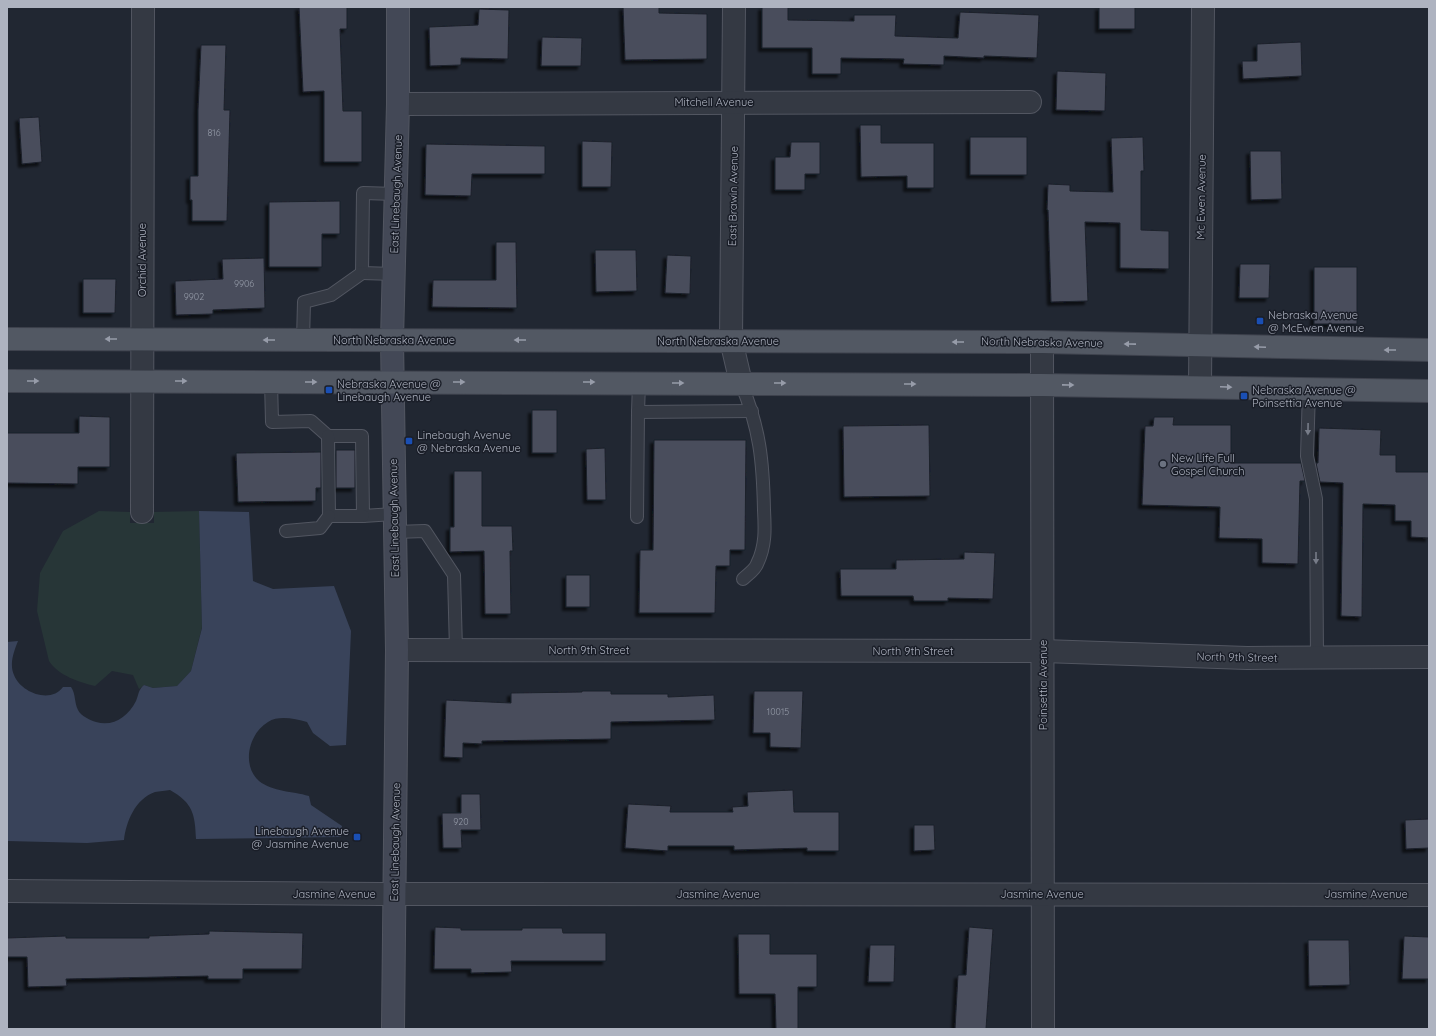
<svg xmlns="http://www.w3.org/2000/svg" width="1436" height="1036" viewBox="0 0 1436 1036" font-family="Quicksand,sans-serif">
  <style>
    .green { fill: #273637 }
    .water { fill: #39435a }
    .building { fill: #484d5c; stroke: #1c202a; filter: url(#shadow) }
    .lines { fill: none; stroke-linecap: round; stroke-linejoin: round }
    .lane-casing { stroke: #525661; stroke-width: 14 }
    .street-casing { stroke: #525661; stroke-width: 24 }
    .secondary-casing { stroke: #525661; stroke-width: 24 }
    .primary-casing { stroke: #3e424d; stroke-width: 24 }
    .lane { stroke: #343943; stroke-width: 12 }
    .street { stroke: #343943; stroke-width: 22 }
    .secondary { stroke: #434856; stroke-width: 22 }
    .primary { stroke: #525863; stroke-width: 22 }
    .oneway { fill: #979ca9 }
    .oneway2 { fill: #777c88 }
    .transit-dot { fill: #1a4fb4; stroke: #1a1e28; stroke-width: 1.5 }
    .worship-dot { fill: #6b7280; stroke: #1a1e28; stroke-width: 1.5 }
    .labels { text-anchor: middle; stroke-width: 3; stroke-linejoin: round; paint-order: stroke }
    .number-label { font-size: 9px; fill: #949aa7 }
    .street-label { font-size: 11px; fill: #aeb3c0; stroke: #1a1e28 }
    .poi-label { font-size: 11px; fill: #aeb3c0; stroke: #1a1e28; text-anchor: start }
  </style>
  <defs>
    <filter id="shadow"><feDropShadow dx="-3.5" dy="3.5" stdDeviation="1" flood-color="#0009"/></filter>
  </defs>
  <rect width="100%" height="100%" fill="#212732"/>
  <path class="green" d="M99,511L130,512V523H154V512L199,511L202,627L191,671L177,686L153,688L144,685L139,689L133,675L112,671L95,686C79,682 59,676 49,661L37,611L40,573L63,531Z"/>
  <path class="water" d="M199,511L249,512L253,581L273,589L334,586L351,631L346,745L330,746L313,733L307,722C295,719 279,715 268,722C249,733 241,765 259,781C273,792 292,791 309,796L311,805L342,826L341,837L196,839C195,814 193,803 170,790C166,791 159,791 155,792C135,799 126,822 124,840L87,843L7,841V642L18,641C14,651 9,664 14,675C21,693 51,704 63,687H71C76,694 74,702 78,710C81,716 90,720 96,722C113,727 128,717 136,701C139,694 138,690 144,685L153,688L177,686L191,671L202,628Z"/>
  <g class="building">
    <polygon points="299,7 347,7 347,29 340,29 343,111 362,111 362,162 324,162 324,91 303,92"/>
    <polygon points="623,7 659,7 659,13 707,14 707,59 625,60"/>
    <polygon points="762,7 788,7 788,20 854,21 854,15 896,15 895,36 958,38 960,12 1039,15 1037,58 984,56 984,58 944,56 944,65 903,64 904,59 841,58 841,74 812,74 812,48 762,48"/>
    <rect x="1099" y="7" width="36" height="22"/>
    <polygon points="479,9 509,10 508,59 461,58 461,65 430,66 429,27 478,25"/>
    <polygon points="542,37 582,38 581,66 541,66"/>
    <polygon points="1301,42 1302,76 1243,79 1242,61 1257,61 1257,44"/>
    <polygon points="201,45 226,45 224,110 230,110 227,221 192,221 192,200 190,200 190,176 198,176 198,110"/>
    <polygon points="1057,71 1106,73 1105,111 1056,110"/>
    <polygon points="39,117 42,162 22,164 19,118"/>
    <polygon points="860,125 881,125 881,143 934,143 934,188 907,188 907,176 861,177"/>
    <rect x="970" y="137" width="57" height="38"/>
    <polygon points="1143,137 1144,171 1141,171 1141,230 1169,231 1169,269 1120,268 1120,223 1085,222 1088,301 1051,302 1048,210 1047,210 1048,184 1070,185 1070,191 1113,192 1111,138"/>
    <polygon points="582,141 612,142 611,187 582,187"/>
    <polygon points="791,142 820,142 820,174 805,174 805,190 775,190 775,157 790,157"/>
    <polygon points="426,144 545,146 545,174 472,174 471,196 425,195"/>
    <polygon points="1250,151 1281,151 1282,199 1251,200"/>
    <polygon points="340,201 340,234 322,234 322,267 269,267 269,202"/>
    <polygon points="496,242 516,242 517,308 432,307 433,280 496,280"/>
    <polygon points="595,250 636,250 637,291 596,292"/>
    <polygon points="667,255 691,256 690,294 665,293"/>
    <polygon points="264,258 265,308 213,310 213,314 176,315 175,281 223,279 222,259"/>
    <polygon points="1240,264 1270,264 1269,298 1239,298"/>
    <rect x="1314" y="267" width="43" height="57"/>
    <polygon points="83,279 116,279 115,313 83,313"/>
    <rect x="532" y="410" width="25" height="43"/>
    <polygon points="79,416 110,417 110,467 78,467 78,484 7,483 7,433 79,433"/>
    <polygon points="1154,417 1174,417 1173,425 1231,425 1231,463 1301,463 1305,481 1300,481 1298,564 1262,563 1262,539 1219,538 1220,507 1142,505 1145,426 1153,426"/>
    <polygon points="929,425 930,496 844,497 843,426"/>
    <polygon points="1319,428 1381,430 1380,455 1396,455 1396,472 1429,472 1429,538 1411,537 1411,521 1395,521 1395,505 1363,504 1362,617 1341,616 1343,483 1320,482 1316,463 1318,463"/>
    <polygon points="654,440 746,440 745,550 730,550 730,566 716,566 715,613 639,613 640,550 653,550"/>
    <polygon points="605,448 606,500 587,500 586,449"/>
    <rect x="336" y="450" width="19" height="38"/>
    <polygon points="321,452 321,488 316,488 316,501 238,502 236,453"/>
    <polygon points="454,471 482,471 482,526 512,526 513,551 510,551 511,614 485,614 484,551 450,552 450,527 454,527"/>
    <polygon points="964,552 995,553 993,599 948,598 948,601 914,601 913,596 841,596 840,569 896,569 896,560 964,559"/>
    <rect x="566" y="575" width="24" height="32"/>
    <polygon points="582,691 611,691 611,694 668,694 668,697 714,695 715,720 611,722 611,739 482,741 482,744 463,743 463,758 444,757 446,700 511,703 511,693 582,692"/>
    <polygon points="754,691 803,691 801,748 770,747 770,733 753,733"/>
    <polygon points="793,790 794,812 839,812 839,851 807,851 807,848 734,850 734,846 668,846 668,851 625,848 628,804 671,806 670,812 733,812 732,807 748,806 747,792"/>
    <polygon points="461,794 480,794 481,830 461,830 462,848 443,848 442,813 461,813"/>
    <polygon points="1429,819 1429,848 1406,849 1405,820"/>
    <polygon points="914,825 934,825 935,850 914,851"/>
    <polygon points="435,927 461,928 461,930 522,930 522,928 562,928 563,933 606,933 606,961 511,961 512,972 471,973 471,969 434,969"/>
    <polygon points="969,927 993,929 986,1029 955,1029 958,975 966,975"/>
    <polygon points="209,931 303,933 302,969 243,969 243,979 208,979 208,976 66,979 67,986 28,987 27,957 7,957 7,938 66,936 66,938 149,938 149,936 209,934"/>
    <polygon points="738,934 770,934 770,954 817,954 817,987 798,987 798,1029 776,1029 775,994 739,994"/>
    <polygon points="1404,936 1429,937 1429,979 1402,979"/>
    <polygon points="1308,940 1349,940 1350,985 1309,986"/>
    <polygon points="870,945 895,945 894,982 868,982"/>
  </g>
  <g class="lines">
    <defs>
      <g id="lane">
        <polyline points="394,274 362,273 363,193 396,194"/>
        <polyline points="303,340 304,302 331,295 362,273"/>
        <polyline points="271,381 272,422 311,421 328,436 362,436 363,516 394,514"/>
        <path d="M741,383C760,429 763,461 764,510C765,528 766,546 757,564C755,570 747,575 743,579"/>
        <polyline points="1309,390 1307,456 1316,499 1317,658"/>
        <polyline points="638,412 639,383"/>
        <polyline points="328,436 329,516 363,516"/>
        <polyline points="637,517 638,412 752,411"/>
        <polyline points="286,531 320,528 329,516"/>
        <polyline points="395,532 425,531 454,575 456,650"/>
      </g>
      <g id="street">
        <polyline points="734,7 731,340 741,383"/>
        <polyline points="398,104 1030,102"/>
        <polyline points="1042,342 1043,1029"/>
        <polyline points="1200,387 1203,7"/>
        <polyline points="142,512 143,7"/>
        <polyline points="397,650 1043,651 1247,658 1429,657"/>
        <polyline points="7,891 380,894 1429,895"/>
      </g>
      <polyline id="secondary" points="393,1029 397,650 392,340 398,104 398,7"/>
      <g id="primary">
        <polyline points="7,339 1042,342 1429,350"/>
        <polyline points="7,381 1042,385 1429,391"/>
      </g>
    </defs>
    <use href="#lane" class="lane-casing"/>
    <use href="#street" class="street-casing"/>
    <use href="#secondary" class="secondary-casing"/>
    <use href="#primary" class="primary-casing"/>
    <use href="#lane" class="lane"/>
    <use href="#street" class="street"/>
    <use href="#secondary" class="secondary"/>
    <use href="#primary" class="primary"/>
  </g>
  <defs><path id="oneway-solid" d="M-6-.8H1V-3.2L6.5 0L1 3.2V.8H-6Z"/></defs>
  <g class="oneway">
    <use href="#oneway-solid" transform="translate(111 339) rotate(180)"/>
    <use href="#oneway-solid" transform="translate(269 340) rotate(-180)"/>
    <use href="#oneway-solid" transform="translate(520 340) rotate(180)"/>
    <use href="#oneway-solid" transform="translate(958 342) rotate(-180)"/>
    <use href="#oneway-solid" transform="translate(1130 344) rotate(-179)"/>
    <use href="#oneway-solid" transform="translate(1260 347) rotate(-178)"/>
    <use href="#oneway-solid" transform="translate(1390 350) rotate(-180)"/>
    <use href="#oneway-solid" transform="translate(33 381)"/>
    <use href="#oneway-solid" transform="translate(181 381)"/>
    <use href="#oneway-solid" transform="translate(311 382)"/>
    <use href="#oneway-solid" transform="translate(459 382)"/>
    <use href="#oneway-solid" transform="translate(589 382)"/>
    <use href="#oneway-solid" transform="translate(678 383)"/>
    <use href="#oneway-solid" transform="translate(780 383)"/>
    <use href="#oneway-solid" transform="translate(910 384)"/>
    <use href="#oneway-solid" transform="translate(1068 385) rotate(1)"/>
    <use href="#oneway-solid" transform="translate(1226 387) rotate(2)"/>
  </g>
  <g class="oneway2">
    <use href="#oneway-solid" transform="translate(1308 429) rotate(91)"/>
    <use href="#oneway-solid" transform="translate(1316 558) rotate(90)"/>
  </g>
  <g class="transit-dot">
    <rect x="1256" y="317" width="8" height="8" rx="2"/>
    <rect x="325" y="386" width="8" height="8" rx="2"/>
    <rect x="1240" y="392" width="8" height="8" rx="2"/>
    <rect x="405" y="437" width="8" height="8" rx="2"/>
    <rect x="353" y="833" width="8" height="8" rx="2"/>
  </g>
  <circle class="worship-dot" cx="1163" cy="464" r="4"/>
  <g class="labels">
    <g class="number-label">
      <text x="214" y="136">816</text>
      <text x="244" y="287">9906</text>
      <text x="194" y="300">9902</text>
      <text x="778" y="715">10015</text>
      <text x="461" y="825">920</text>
    </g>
    <g class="street-label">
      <text x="714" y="106">Mitchell Avenue</text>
      <text transform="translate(396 194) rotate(-88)" y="4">East Linebaugh Avenue</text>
      <text transform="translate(733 196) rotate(-89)" y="4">East Brawin Avenue</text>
      <text transform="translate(1201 197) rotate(-89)" y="4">Mc Ewen Avenue</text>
      <text transform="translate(142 260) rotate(-90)" y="4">Orchid Avenue</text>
      <text x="394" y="344">North Nebraska Avenue</text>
      <text x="718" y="345">North Nebraska Avenue</text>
      <text transform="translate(1042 342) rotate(1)" y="4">North Nebraska Avenue</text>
      <text transform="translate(394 518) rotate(-91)" y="4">East Linebaugh Avenue</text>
      <text x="589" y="654">North 9th Street</text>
      <text x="913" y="655">North 9th Street</text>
      <text transform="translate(1237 657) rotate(1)" y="4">North 9th Street</text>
      <text transform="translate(1043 685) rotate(-90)" y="4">Poinsettia Avenue</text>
      <text transform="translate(395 842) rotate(-89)" y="4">East Linebaugh Avenue</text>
      <text x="334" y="898">Jasmine Avenue</text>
      <text x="718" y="898">Jasmine Avenue</text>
      <text x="1042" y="898">Jasmine Avenue</text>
      <text x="1366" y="898">Jasmine Avenue</text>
    </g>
    <g class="poi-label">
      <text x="1268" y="319">Nebraska Avenue<tspan x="1268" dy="13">@ McEwen Avenue</tspan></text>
      <text x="337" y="388">Nebraska Avenue @<tspan x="337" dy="13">Linebaugh Avenue</tspan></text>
      <text x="1252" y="394">Nebraska Avenue @<tspan x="1252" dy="13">Poinsettia Avenue</tspan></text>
      <text x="417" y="439">Linebaugh Avenue<tspan x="417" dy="13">@ Nebraska Avenue</tspan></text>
      <text x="1171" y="462">New Life Full<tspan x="1171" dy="13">Gospel Church</tspan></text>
      <text x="349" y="835" text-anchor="end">Linebaugh Avenue<tspan x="349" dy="13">@ Jasmine Avenue</tspan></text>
    </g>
  </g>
  <rect width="1436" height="1036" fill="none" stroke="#aeb3c0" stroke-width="16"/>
</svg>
